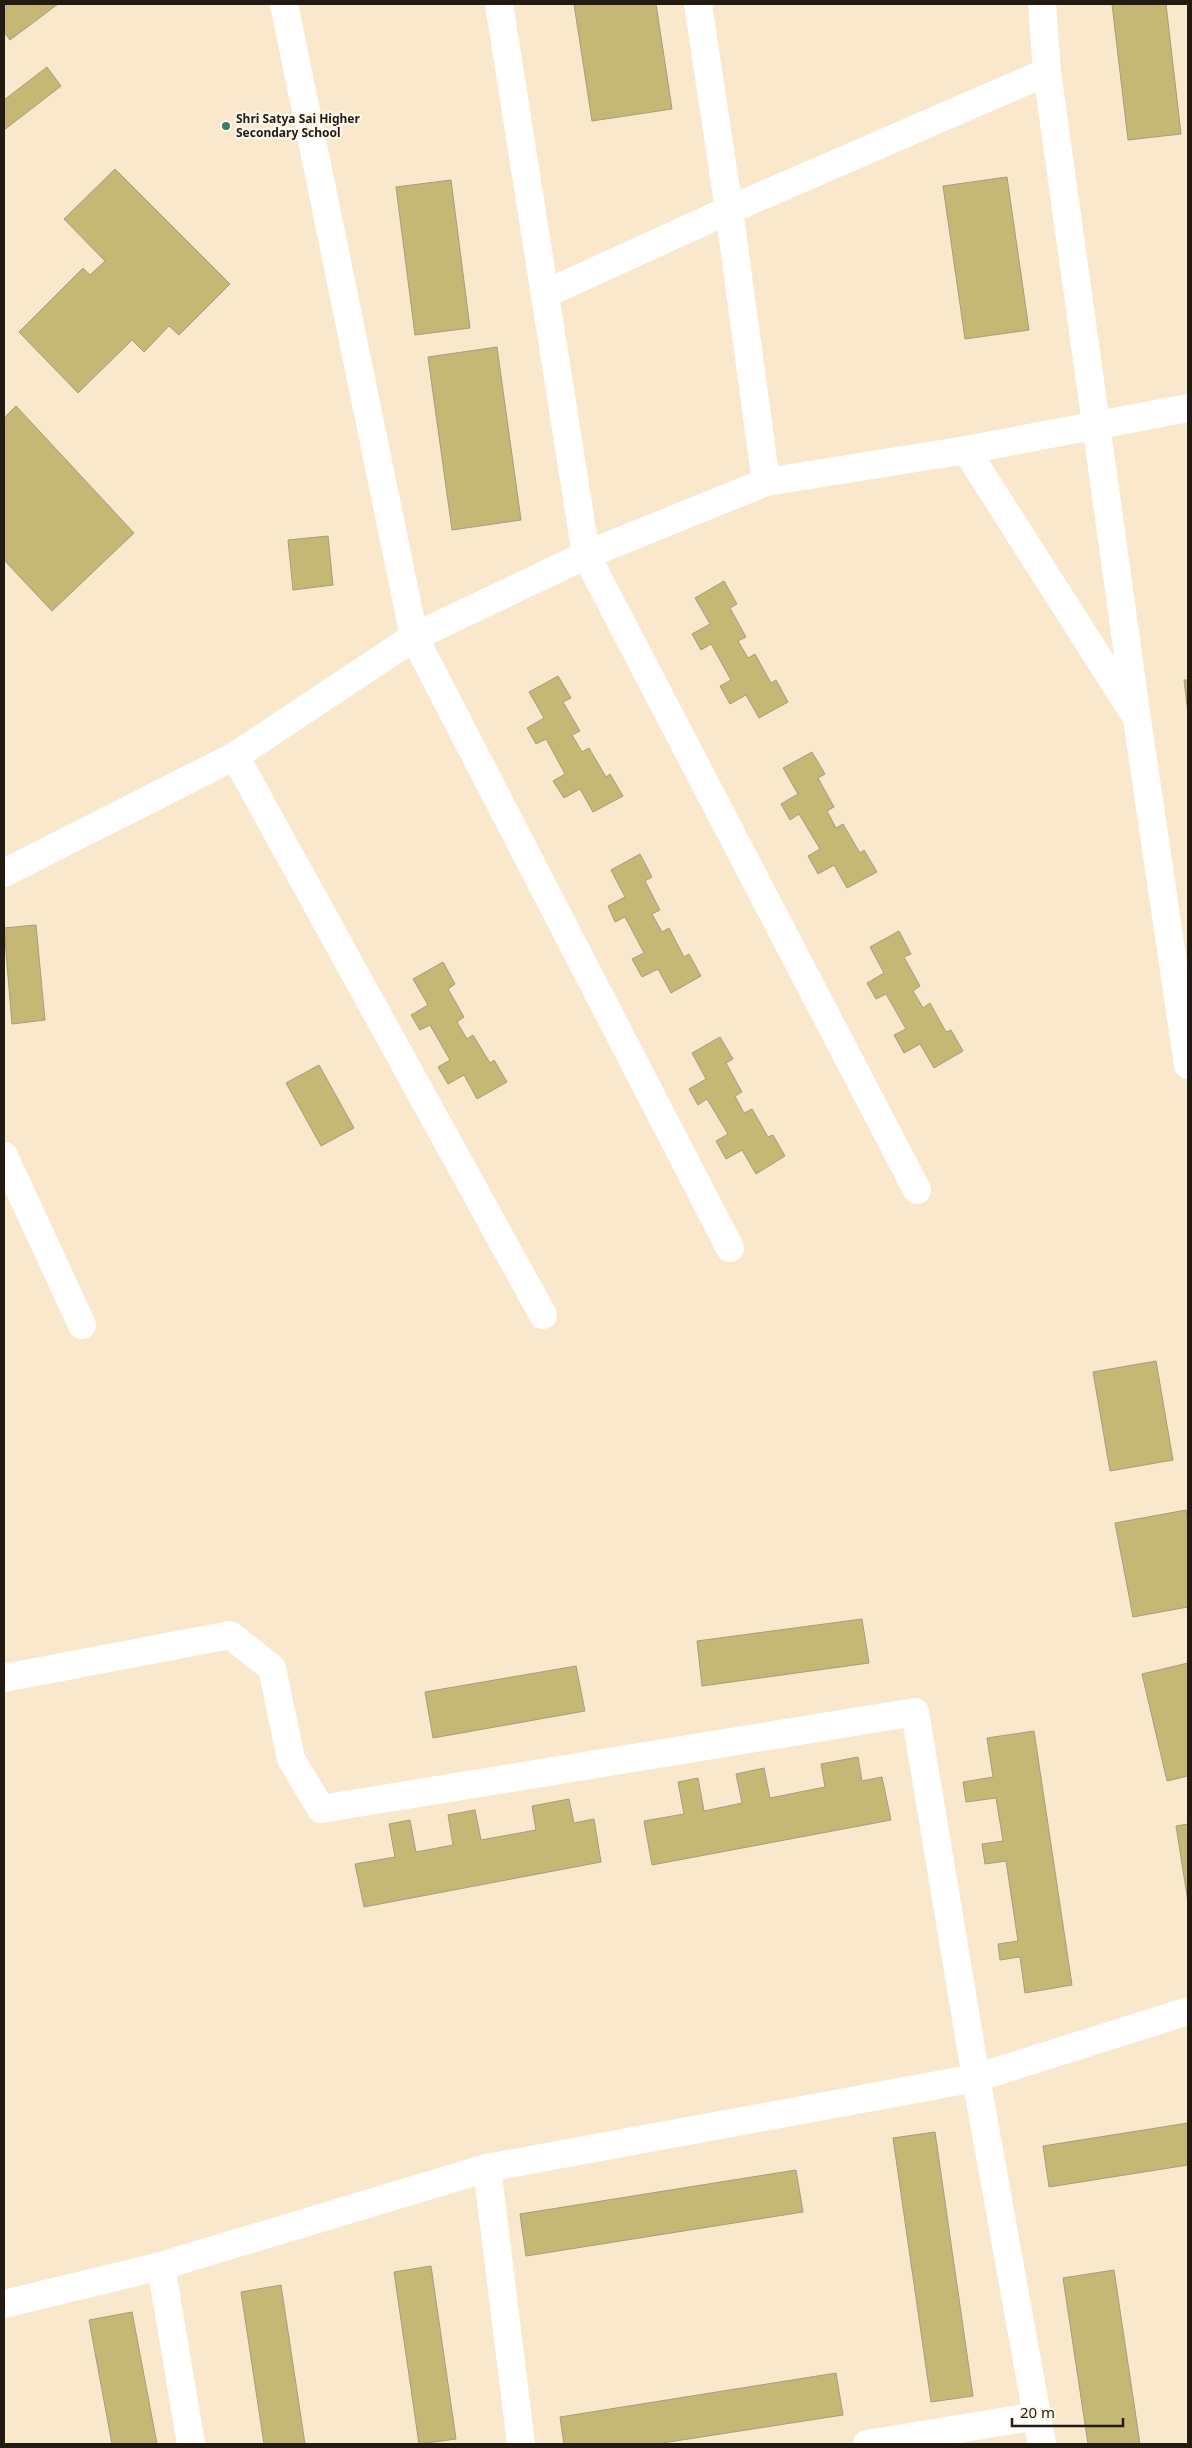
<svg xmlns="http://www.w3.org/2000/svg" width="1192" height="2448" viewBox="0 0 1192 2448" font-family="'Noto Sans',sans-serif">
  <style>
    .building { fill: #c5b774; stroke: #a49e81 }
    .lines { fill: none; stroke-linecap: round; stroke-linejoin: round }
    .minor { stroke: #fff; stroke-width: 28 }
    .poi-dot { fill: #3e7c69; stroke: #fef7ec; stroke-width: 2 }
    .labels { text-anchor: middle; stroke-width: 4.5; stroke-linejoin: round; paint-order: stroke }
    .poi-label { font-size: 12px; font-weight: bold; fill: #211b11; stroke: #fef7ec; text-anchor: start }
  </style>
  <rect width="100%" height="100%" fill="#fae8cc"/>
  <g class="building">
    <polygon points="4,4 58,4 10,40 4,32"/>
    <polygon points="574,4 656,4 672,109 592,121"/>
    <polygon points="1112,4 1166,4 1181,134 1128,140"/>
    <polygon points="47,67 61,86 4,130 4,100"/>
    <polygon points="115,169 230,284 179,335 169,326 144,352 132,340 78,393 19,332 83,268 90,275 105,261 64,219"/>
    <polygon points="1007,177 1029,330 965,339 943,186"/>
    <polygon points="451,180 470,328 415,335 396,187"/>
    <polygon points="497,347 521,520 452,530 428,357"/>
    <polygon points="16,406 134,533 52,611 4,560 4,418"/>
    <polygon points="328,536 333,585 293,590 288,540"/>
    <polygon points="724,581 737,604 730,608 746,637 738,641 748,658 755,654 771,683 776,680 788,702 759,718 746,695 730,704 720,686 731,680 711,644 701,650 692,634 710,624 695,598"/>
    <polygon points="558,676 571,698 563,702 580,731 572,735 582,752 589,748 606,777 610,774 623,796 593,812 580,789 564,798 553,781 565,774 546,739 536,744 527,728 544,718 529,692"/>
    <polygon points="1184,680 1188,680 1188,714"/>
    <polygon points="812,752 825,774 818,778 834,807 827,811 836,828 843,824 860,853 864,850 877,872 847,888 834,865 818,874 808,856 820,849 799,814 790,820 781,804 798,794 783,768"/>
    <polygon points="640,854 652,877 645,881 660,910 652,914 662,932 669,928 684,957 689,954 701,976 671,993 658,969 642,977 632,959 644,953 625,917 615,922 608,906 625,897 611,870"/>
    <polygon points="36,925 45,1020 12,1024 4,928"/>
    <polygon points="899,931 911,954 904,957 920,986 913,991 923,1008 930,1003 946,1032 951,1030 963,1051 934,1068 920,1044 904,1053 894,1035 906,1029 886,994 876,999 867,983 884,973 870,947"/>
    <polygon points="443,962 455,984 448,989 464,1017 457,1022 467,1039 473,1035 490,1063 494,1060 507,1082 477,1099 464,1075 448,1084 438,1067 450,1060 430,1025 420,1030 411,1015 428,1005 413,979"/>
    <polygon points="720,1037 733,1059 726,1063 742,1092 735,1096 744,1113 752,1109 768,1137 773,1135 785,1156 756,1174 742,1150 726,1159 716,1141 728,1134 707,1099 698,1105 689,1089 706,1079 692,1053"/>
    <polygon points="319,1065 354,1128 321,1146 286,1083"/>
    <polygon points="1156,1361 1173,1460 1110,1471 1093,1372"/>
    <polygon points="1186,1510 1188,1523 1188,1607 1133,1617 1115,1523"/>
    <polygon points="862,1619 869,1663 702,1686 697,1641"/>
    <polygon points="1188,1663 1188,1776 1167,1781 1142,1674"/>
    <polygon points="576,1666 585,1711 433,1738 425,1692"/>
    <polygon points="1034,1731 1072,1985 1025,1993 1020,1957 1000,1960 998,1944 1018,1941 1006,1861 985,1864 982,1844 1003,1841 996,1798 966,1802 963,1782 993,1777 987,1738"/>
    <polygon points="858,1757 862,1781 882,1777 891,1820 652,1865 644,1821 684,1814 678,1782 698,1778 704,1811 742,1803 736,1774 764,1768 770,1798 825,1787 821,1764"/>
    <polygon points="569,1799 574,1823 594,1819 601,1862 364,1907 355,1864 395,1857 389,1824 410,1820 416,1852 453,1845 448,1815 475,1810 481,1840 536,1830 532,1806"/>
    <polygon points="1188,1824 1188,1902 1176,1826"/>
    <polygon points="1188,2123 1188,2165 1049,2187 1043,2146"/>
    <polygon points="935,2132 973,2396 931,2402 893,2138"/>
    <polygon points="796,2170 803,2212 526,2256 520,2214"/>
    <polygon points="431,2266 456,2439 419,2444 394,2272"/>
    <polygon points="1114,2270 1140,2444 1088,2444 1063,2278"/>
    <polygon points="281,2285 305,2444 264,2444 241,2292"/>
    <polygon points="132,2312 157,2444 112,2444 89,2320"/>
    <polygon points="836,2373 843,2415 656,2444 564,2444 560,2417"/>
  </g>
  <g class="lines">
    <g class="minor">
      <polyline points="284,4 414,637 730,1248"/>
      <polyline points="499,4 586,555 917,1190"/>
      <polyline points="698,4 729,210 766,482"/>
      <polyline points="1042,4 1047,72 1137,719 1188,1065"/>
      <polyline points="545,294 729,210 1047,72"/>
      <polyline points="966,450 1133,712"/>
      <polyline points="235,756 543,1315"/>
      <polyline points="4,873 235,756 414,637 586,555 766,482 966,450 1188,408"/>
      <polyline points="4,1156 82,1325"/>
      <polyline points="4,1678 230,1635 272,1668 291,1759 321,1809 915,1712 976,2078 1042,2444"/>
      <polyline points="487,2168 521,2444"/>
      <polyline points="161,2266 191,2444"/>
      <polyline points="4,2304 161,2266 487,2168 976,2078 1188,2011"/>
      <polyline points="867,2444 1037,2416"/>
    </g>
  </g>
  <circle class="poi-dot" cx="226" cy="126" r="5"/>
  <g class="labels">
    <g class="poi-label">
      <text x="236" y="123">Shri Satya Sai Higher<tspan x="236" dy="14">Secondary School</tspan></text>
    </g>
  </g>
  <rect width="1192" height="2448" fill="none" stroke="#211b11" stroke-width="10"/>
  <path d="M1012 2418v8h111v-8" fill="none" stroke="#211b11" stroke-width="2.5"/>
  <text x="1020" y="2418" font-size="15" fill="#211b11" stroke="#fef7ec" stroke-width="4" paint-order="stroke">20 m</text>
</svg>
